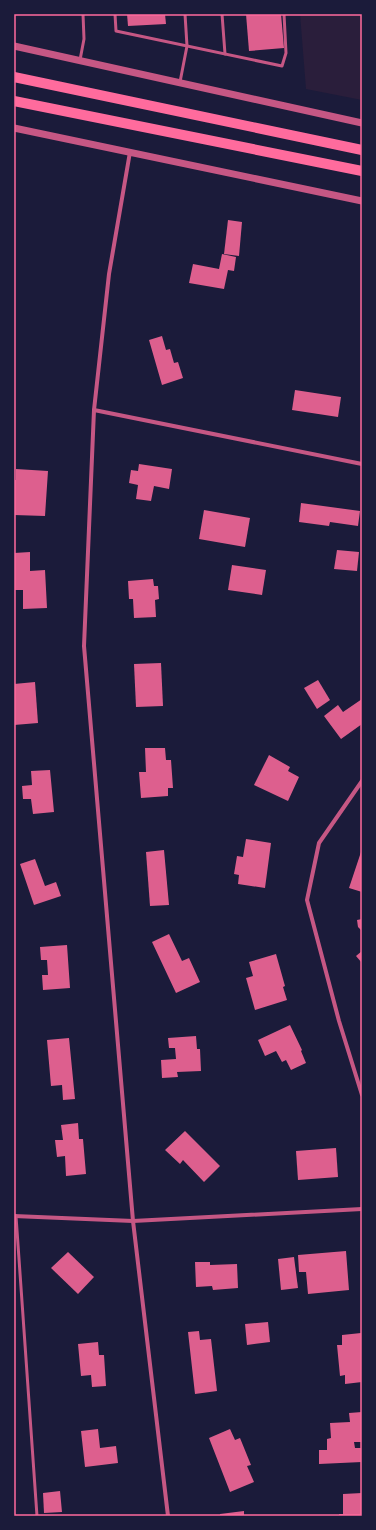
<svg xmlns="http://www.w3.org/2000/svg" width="376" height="1530" viewBox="0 0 376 1530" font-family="Figtree,sans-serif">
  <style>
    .green { fill: #2a1e3b }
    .building { fill: #dd5f8e }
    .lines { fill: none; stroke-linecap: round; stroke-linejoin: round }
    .service { stroke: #c65784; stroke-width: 3 }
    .minor { stroke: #c65784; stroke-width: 4 }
    .tertiary { stroke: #c65784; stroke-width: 7 }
    .primary { stroke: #ff6b9d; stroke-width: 10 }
    .neatline { fill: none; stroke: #ff6b9d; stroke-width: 1.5 }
  </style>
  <rect width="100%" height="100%" fill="#1b1b3a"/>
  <polygon class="green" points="300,14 362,14 362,100 306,89"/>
  <g class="building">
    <polygon points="127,14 165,14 166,24 128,26"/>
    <polygon points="246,14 281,14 284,48 249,51"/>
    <polygon points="228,220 242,222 239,256 224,254"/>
    <polygon points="222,254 236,257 234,271 228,270 224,289 189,283 193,264 219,269"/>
    <polygon points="162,336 166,350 170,349 174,363 178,362 183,378 162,385 149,340"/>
    <polygon points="295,390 341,397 338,417 292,410"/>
    <polygon points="139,464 172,469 169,489 154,486 151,501 136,499 138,485 129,483 131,470 138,471"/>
    <polygon points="16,469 48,471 45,516 14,515 14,480 16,480"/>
    <polygon points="301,503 360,511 358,526 330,522 329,526 299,522"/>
    <polygon points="204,510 250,518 245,547 199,539"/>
    <polygon points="337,550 359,552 357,571 334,569"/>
    <polygon points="30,552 30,571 45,570 47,608 23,609 23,590 14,590 14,553"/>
    <polygon points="232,565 266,570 262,595 228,590"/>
    <polygon points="153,579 154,586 158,586 159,599 155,600 156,617 134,618 133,599 129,599 128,581"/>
    <polygon points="161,663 163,706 136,707 134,664"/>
    <polygon points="318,680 330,700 317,709 304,688"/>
    <polygon points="35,682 38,723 14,725 14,684"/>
    <polygon points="362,699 362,724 341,739 324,716 338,705 343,712"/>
    <polygon points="145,748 165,748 166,760 171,760 173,788 168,788 168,796 141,798 139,772 146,772"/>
    <polygon points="269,755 290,767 288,771 299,777 288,801 254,785"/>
    <polygon points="50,770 54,812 33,814 31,799 23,799 22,786 32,785 31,771"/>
    <polygon points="246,839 271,843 265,888 238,884 239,875 234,874 237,856 243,857"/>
    <polygon points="362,849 362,892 349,888"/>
    <polygon points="164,850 169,905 150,906 146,852"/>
    <polygon points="35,859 45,886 56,882 61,896 34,905 20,864"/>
    <polygon points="362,919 362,931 358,927 357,920"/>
    <polygon points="169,934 182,961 189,958 200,982 176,993 152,942"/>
    <polygon points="67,945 70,988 43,990 42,975 48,975 47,960 41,960 40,947"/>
    <polygon points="362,951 362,963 356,956"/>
    <polygon points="276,954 285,986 283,987 287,1000 255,1010 246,978 253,976 249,962"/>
    <polygon points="290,1025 302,1050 301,1051 306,1063 291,1070 286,1060 282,1062 276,1051 265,1056 258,1040"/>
    <polygon points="196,1036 197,1049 200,1049 201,1071 177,1072 178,1077 162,1078 161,1060 176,1059 175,1048 169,1048 168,1038"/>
    <polygon points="69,1038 75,1099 63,1100 62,1085 51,1086 47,1040"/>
    <polygon points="78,1123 79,1139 83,1139 86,1174 66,1176 65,1156 57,1157 55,1140 63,1140 61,1125"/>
    <polygon points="185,1131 220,1166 204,1182 183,1160 180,1164 165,1150"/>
    <polygon points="336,1148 338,1177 298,1180 296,1151"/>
    <polygon points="346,1251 349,1290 308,1294 306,1272 299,1272 298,1255"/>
    <polygon points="68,1252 94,1277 78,1294 51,1268"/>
    <polygon points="294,1257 298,1288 281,1290 278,1259"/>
    <polygon points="195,1262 210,1262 210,1265 237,1264 238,1288 213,1290 212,1286 196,1287"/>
    <polygon points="268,1322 270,1342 247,1345 245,1324"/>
    <polygon points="199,1331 200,1340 211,1339 217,1391 195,1394 188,1332"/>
    <polygon points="361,1333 362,1382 345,1384 345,1375 340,1376 337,1345 342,1345 342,1335"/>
    <polygon points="98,1342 99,1355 104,1355 106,1386 92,1387 91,1375 81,1376 78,1344"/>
    <polygon points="362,1412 362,1442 354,1442 355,1448 362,1448 362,1462 319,1464 319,1450 327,1450 327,1439 331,1438 330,1423 350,1422 349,1413"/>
    <polygon points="98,1429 100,1448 116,1446 118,1463 85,1467 81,1431"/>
    <polygon points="230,1429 235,1440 240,1438 251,1465 247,1466 254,1482 230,1492 209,1438"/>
    <polygon points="60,1491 62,1512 44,1513 43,1493"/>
    <polygon points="362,1493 362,1516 339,1516 339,1514 343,1514 343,1494"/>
    <polygon points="244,1511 244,1516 220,1516 220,1514"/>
  </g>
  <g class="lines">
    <g class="service">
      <polyline points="115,14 116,31 282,66 286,53 284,14"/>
      <polyline points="222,14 225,54"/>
      <polyline points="80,60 84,39 83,14"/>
      <polyline points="180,82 187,46 185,14"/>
      <polyline points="16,1216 37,1516"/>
    </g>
    <g class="minor">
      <polyline points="130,152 109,274 94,410 84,646 133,1221 168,1516"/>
      <polyline points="94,410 362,464"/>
      <polyline points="362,781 319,843 307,900 339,1021 362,1095"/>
      <polyline points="14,1216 133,1221 362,1209"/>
    </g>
    <g class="tertiary">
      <polyline points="14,46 362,123"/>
      <polyline points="14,128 362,201"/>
    </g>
    <g class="primary">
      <polyline points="14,77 362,150"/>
      <polyline points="14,101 362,171"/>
    </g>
  </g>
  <rect width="376" height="1530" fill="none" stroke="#1b1b3a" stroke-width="30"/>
  <rect x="15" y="15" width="346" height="1500" class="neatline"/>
</svg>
